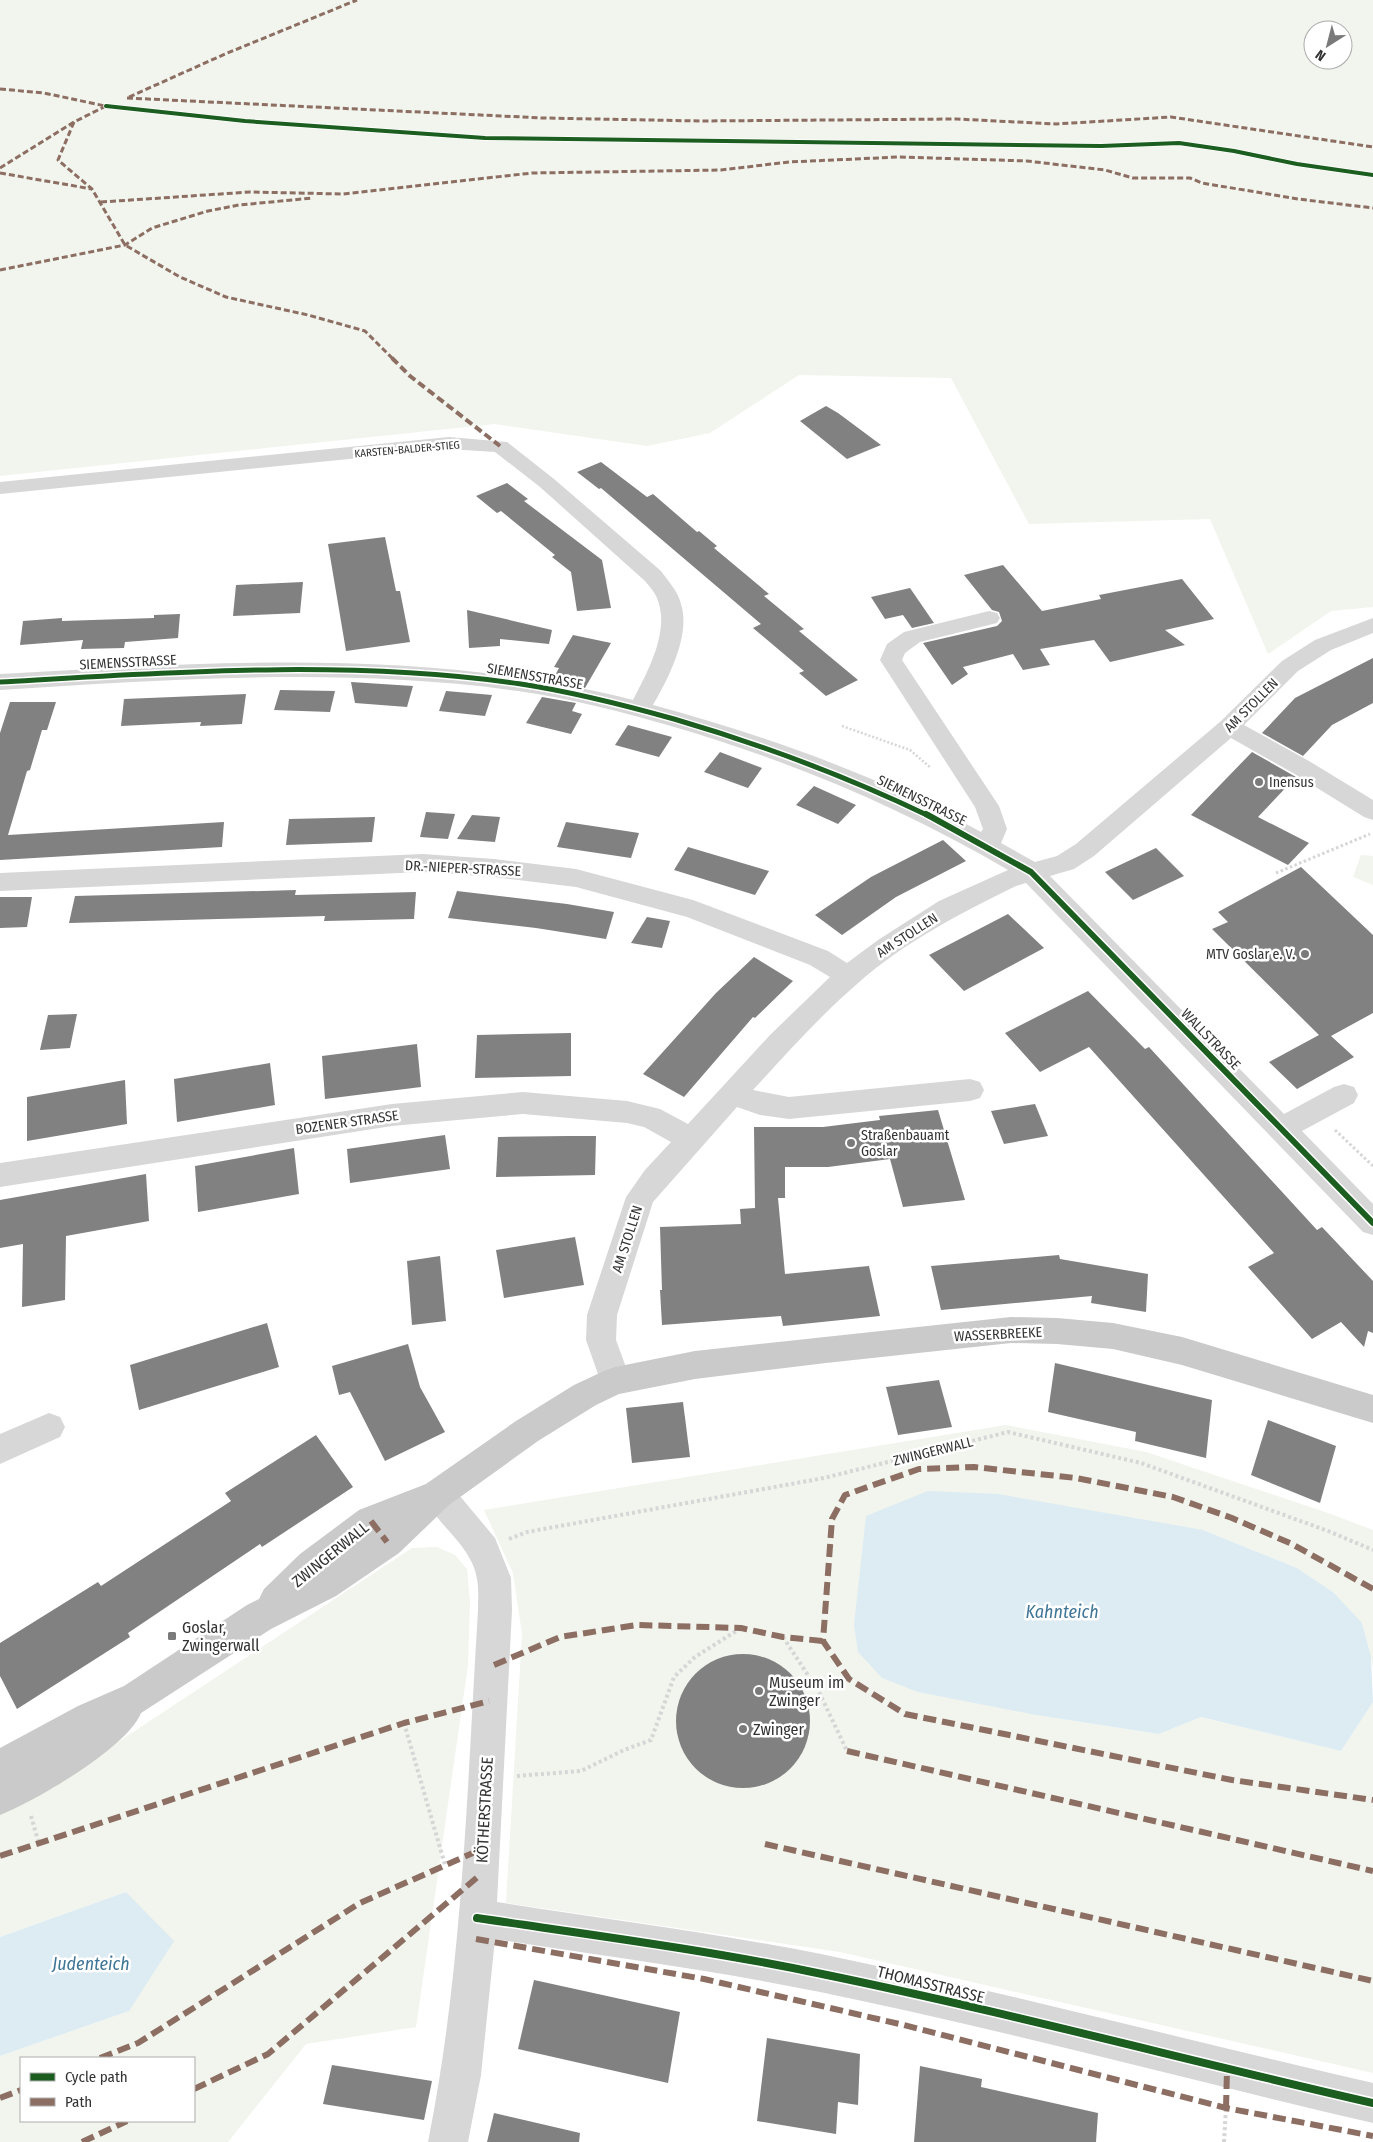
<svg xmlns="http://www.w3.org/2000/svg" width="1373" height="2142" viewBox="0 0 1373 2142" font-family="'Fira Sans Condensed',sans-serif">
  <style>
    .green { fill: #f1f5ed; fill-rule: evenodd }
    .water { fill: #ddebf3 }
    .building { fill: #818181 }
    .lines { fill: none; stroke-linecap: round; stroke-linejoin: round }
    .path-far2 { stroke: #d6d6d6; stroke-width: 2.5; stroke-dasharray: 2 2; stroke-linecap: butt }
    .path-far1 { stroke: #d6d6d6; stroke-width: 3; stroke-dasharray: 2.5 2.5; stroke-linecap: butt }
    .path { stroke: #d6d6d6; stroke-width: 4; stroke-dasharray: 3 3; stroke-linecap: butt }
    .minor { fill: #d7d7d7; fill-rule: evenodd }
    .major { fill: #cacaca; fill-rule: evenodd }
    .quiet-far2 { stroke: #8d6e63; stroke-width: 3; stroke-dasharray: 6 3; stroke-linecap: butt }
    .quiet-far1 { stroke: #8d6e63; stroke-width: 4; stroke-dasharray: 8 4; stroke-linecap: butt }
    .quiet { stroke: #8d6e63; stroke-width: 6; stroke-dasharray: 13 6; stroke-linecap: butt }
    .cycleway-far3-casing { stroke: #fff; stroke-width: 5.5 }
    .cycleway-far2-casing { stroke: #fff; stroke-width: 8 }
    .cycleway-far1-casing { stroke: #fff; stroke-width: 9 }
    .cycleway-casing { stroke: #fff; stroke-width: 11 }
    .cycleway-far3 { stroke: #1b5e20; stroke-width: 4 }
    .cycleway-far2 { stroke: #1b5e20; stroke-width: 5 }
    .cycleway-far1 { stroke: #1b5e20; stroke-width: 6 }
    .cycleway { stroke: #1b5e20; stroke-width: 8 }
    .poi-dot { fill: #7a7a7a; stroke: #fff; stroke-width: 2 }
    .labels { text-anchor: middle; stroke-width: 5; stroke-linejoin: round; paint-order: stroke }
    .far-street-label { font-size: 11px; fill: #333; stroke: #fff }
    .street-label { font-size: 14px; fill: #333; stroke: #fff }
    .poi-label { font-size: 14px; fill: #333; stroke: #fff; text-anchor: start }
    .near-street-label { font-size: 16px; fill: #333; stroke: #fff }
    .near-poi-label { font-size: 16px; fill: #333; stroke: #fff; text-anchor: start }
    .near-water-label { font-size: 18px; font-style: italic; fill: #3f7597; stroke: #fff }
  </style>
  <rect width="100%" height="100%" fill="#fff"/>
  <g class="green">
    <path d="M0,0H1373V607L1331,611L1268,654L1210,519L1029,524L951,378L799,375L710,433L647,446L495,424L0,476ZM1313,30H1343V60H1313Z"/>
    <polygon points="1361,855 1373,856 1373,885 1353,877"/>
    <polygon points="1006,1425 1146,1452 1328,1513 1373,1530 1373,1668 1371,1657 1333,1592 1297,1568 1203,1530 1036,1715 1159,1734 1201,1717 1341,1751 1373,1702 1373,2073 840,1952 506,1903 522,1634 513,1573 484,1510"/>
    <path d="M437,1547L455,1555L467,1569L470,1602L468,1665L416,2027L306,2044L228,2142H0V2056L129,2011L126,1892L0,1937V1811L65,1777L412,1548ZM21,2058H194V2121H21Z"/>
  </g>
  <g class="water">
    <polygon points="928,1491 998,1494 1203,1530 1297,1568 1333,1592 1362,1623 1371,1657 1373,1702 1341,1751 1201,1717 1159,1734 1036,1715 918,1692 882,1678 858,1652 854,1625 866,1516"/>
    <polygon points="126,1892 174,1941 129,2011 0,2056 0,1937"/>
  </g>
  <g class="building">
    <polygon points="826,406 838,413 881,445 847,459 800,421"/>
    <polygon points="601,462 647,497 653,494 697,532 699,531 717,546 714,548 769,594 764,596 804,629 799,631 858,680 826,696 799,673 804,671 753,628 761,624 601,488 599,489 577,472"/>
    <polygon points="507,483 528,499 524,501 602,560 611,608 577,611 571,572 552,557 555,555 501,511 497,513 476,496"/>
    <polygon points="385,537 396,591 400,591 410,642 346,651 328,544"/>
    <polygon points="1003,565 1042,611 1101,599 1099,595 1182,579 1214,619 1165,630 1185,645 1110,662 1094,640 1040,649 1050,665 1023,670 1013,654 963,667 968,674 952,685 923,643 997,626 1002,621 999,612 992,610 964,575"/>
    <polygon points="303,582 300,613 233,616 236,585"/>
    <polygon points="910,588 934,623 912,628 903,615 885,619 871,597"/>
    <polygon points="467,610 552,630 549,644 500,639 500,646 469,648"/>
    <polygon points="180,614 178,638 125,642 124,648 81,649 83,640 20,645 23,621 62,618 62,621 154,618 154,615"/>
    <polygon points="573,635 611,643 585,688 552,681 559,668 554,667"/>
    <polygon points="1373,658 1373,703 1332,725 1303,756 1262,733 1295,698"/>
    <polygon points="351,682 413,686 407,707 355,703"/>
    <polygon points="280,690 335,691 330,712 274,710"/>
    <polygon points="446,691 492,695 485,716 439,711"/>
    <polygon points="246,694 242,724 200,726 201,722 121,726 124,699"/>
    <polygon points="542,697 576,703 572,711 582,714 571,734 526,723"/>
    <polygon points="10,702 56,702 47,730 42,730 30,770 27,771 8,835 224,822 222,847 0,860 0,733"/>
    <polygon points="628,725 672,737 659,757 615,745"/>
    <polygon points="720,752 762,768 748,788 704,772"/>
    <polygon points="1252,752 1296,777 1258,817 1309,843 1288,865 1191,815"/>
    <polygon points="814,786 856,805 838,824 796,805"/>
    <polygon points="426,812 455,814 448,839 420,837"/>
    <polygon points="472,815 500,817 495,842 457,839"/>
    <polygon points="375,817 372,842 286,845 289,819"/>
    <polygon points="566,822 639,833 631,858 557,847"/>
    <polygon points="943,840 966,861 896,897 842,935 815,915 871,877"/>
    <polygon points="688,847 769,871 755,895 674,870"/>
    <polygon points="1156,848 1184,876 1133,900 1105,872"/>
    <polygon points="1301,867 1373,935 1373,1013 1331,1036 1354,1057 1297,1089 1269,1062 1319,1035 1212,929 1228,922 1218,912"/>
    <polygon points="296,890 295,895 416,892 414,919 324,921 325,916 69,923 75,896"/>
    <polygon points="457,891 567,904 614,912 606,939 536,928 448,918"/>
    <polygon points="0,897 32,897 27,927 0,928"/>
    <polygon points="1008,914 1044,948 964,991 929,955"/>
    <polygon points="647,917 670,921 662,948 631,943"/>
    <polygon points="754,957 793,981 755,1018 753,1017 684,1097 643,1074 716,993"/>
    <polygon points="1088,991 1145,1049 1149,1047 1317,1230 1322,1227 1373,1281 1373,1333 1368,1331 1364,1347 1341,1322 1312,1339 1248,1267 1274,1253 1089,1047 1040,1072 1005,1033"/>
    <polygon points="77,1014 70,1048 40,1050 48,1015"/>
    <polygon points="571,1033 571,1076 475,1078 477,1035"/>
    <polygon points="417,1044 421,1087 325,1099 322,1056"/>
    <polygon points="270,1063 275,1105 177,1122 174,1079"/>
    <polygon points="125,1080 127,1124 27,1141 27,1097"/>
    <polygon points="1035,1104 1048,1136 1004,1144 991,1111"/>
    <polygon points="938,1110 965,1200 903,1207 890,1159 828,1167 785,1167 785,1198 778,1198 785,1274 869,1266 880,1316 783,1326 781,1316 662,1325 660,1290 662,1290 660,1227 741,1224 740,1209 755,1208 754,1127 823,1127 880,1120 879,1116"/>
    <polygon points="445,1135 450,1169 350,1183 347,1149"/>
    <polygon points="568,1136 596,1136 595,1175 496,1177 498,1137"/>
    <polygon points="294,1148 299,1194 198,1212 195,1166"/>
    <polygon points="146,1174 149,1221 66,1236 65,1300 22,1307 23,1244 0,1248 0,1200"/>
    <polygon points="575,1237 584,1285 504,1298 496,1250"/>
    <polygon points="1059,1255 1060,1259 1148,1274 1146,1312 1091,1303 1092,1296 941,1310 931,1266"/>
    <polygon points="440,1256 446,1321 412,1325 407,1261"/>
    <polygon points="267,1323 279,1367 139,1410 130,1365"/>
    <polygon points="408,1344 420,1387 445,1432 385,1461 350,1392 339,1395 332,1366"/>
    <polygon points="1055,1363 1212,1400 1206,1458 1135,1441 1136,1432 1048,1412"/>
    <polygon points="939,1380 952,1427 898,1435 886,1387"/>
    <polygon points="683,1402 690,1457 632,1463 626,1408"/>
    <polygon points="1268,1420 1336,1446 1320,1503 1251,1475"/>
    <polygon points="316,1435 353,1487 262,1547 260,1544 128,1633 130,1637 17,1709 0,1676 0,1643 98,1582 101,1586 231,1501 225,1493"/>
    <circle cx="743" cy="1721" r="67"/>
    <polygon points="534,1980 680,2012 668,2083 518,2049"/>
    <polygon points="767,2038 860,2054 858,2105 838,2102 836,2134 757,2121"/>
    <polygon points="332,2065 432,2081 424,2120 323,2104"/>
    <polygon points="920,2066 982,2079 981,2087 1098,2113 1096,2142 914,2142"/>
    <polygon points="494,2113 580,2133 579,2142 487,2142"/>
  </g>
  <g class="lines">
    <polyline class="path-far2" points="842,726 910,750 931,768"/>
    <g class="path-far1">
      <polyline points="1276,873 1370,834"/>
      <polyline points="1335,1130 1373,1166"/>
    </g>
    <g class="path">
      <polyline points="509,1539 527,1532 824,1478 1008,1432 1141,1463 1328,1531 1373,1550"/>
      <polyline points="783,1637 819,1692 847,1751"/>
      <polyline points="404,1723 445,1865"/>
      <polyline points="517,1776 581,1771 624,1750 651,1740 674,1677 695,1657 741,1628"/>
      <polyline points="31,1816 39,1844"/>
      <polyline points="1224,2142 1226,2108"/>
    </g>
    <g class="minor">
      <path d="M449,437L507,442L554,479L661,571C668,581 678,591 681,604C691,635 668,679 653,705C767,736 877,775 981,832L983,829L975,807L880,660L887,644L904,632L989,611L997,613L1000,618L997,623L920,642L905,653L902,660L999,806L1007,829L1001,843L1035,862L1057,856L1076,844L1221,721L1282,661L1315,640L1373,618V633L1331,650L1298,671L1244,725L1309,761L1373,800V820L1364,817L1293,773L1231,738L1094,856L1074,869L1050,876L1284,1114L1334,1087L1344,1084L1354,1087L1358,1095L1354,1103L1302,1131L1373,1204V1235L1363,1232L1026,883L1016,886C961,913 904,942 857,984C820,1016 786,1054 753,1090L789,1097L970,1079L980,1082L984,1090L980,1098L970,1101L789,1119L760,1115L737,1107L653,1202L617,1315L616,1340L631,1381L626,1391L615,1395L604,1391L586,1340L587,1315L626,1197L645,1170L671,1142L644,1127L627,1123L523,1114L392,1126L0,1187V1163L392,1104L523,1092L627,1101L660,1109L688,1124L770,1035L830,977L810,965L687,917L576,887L494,877L423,872L0,891V873L423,854L494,859L576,869L693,900L828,951L847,963L878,940L939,901L1008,870C901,807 790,761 671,726C621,712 570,698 518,691C346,667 172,679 0,690V674C211,662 426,647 633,700C647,673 668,635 659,604C657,595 651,588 645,581L540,487L495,452L449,449L0,494V482Z"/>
      <polygon points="49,1413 60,1417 65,1427 60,1437 0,1464 0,1434"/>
      <path d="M438,1479L449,1483L495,1538L511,1578L512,1610L497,1902C605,1919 714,1933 821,1954C1006,1992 1189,2041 1373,2083V2123C1188,2080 1005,2030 820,1992C712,1970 603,1956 495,1939L481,2075L468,2142H428C463,1967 467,1788 478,1610C478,1600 479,1589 477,1579C472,1545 435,1524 422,1494L427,1483Z"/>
    </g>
    <path class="major" d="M1011,1317L1057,1318L1113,1323L1182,1337L1373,1395V1423L1182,1365L1113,1349L1057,1344L1011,1343L826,1363L695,1379L619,1394L596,1405L538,1441L449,1505L399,1553L336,1596L271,1629L141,1713C127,1748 35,1801 0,1815V1748L78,1706L124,1686L247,1605L259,1599L264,1589L300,1554L359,1510L426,1484L516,1421L574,1385L604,1371L615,1367L695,1351Z"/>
    <g class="quiet-far2">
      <polyline points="0,89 44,93 110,107"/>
      <polyline points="129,97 225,54 357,0"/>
      <polyline points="127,98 543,118 701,121 957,119 1056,124 1171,117 1373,147"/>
      <polyline points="74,122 58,160 92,189 125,245 180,277 226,297 308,315 365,331 393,359"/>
      <polyline points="0,168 74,122 106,106"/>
      <polyline points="0,173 92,189"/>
      <polyline points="101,202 250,192 343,194 532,173 721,170 789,162 899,157 1027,161 1105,170 1133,178 1190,178 1202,183 1298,199 1373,208"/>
      <polyline points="0,270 125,245 152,228 208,211 239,205 313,198"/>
    </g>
    <polyline class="quiet-far1" points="392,358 410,376 500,446"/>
    <g class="quiet">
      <polyline points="371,1521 387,1542"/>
      <polyline points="1373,1589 1292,1544 1232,1518 1173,1497 1076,1478 974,1467 919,1469 845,1495 832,1519 823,1641 849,1679 905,1714 1232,1780 1373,1800"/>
      <polyline points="494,1665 560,1637 637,1625 741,1628 783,1637 823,1641"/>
      <polyline points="847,1751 1373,1871"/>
      <polyline points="765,1844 1373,1981"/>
      <polyline points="0,1856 404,1723 489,1701"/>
      <polyline points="476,1939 704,1979 904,2025 1226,2108 1373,2136"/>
      <polyline points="100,2058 138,2043 360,1903 482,1849"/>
      <polyline points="194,2089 268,2054 480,1875"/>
      <polyline points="0,2098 21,2090"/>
      <polyline points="1226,2108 1227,2070"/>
      <polyline points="82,2142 127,2121"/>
    </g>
    <defs>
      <polyline id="cycleway-far3" points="106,106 245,121 485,138 1101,146 1179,143 1234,151 1297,164 1373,175"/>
      <path id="cycleway-far2" d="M0,682C173,672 349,659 521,684C573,692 624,705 674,719C763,745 846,776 929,816"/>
      <polyline id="cycleway-far1" points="926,814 1031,872 1373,1223"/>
      <path id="cycleway" d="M477,1918C592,1935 708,1950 822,1974C1007,2012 1189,2061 1373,2103"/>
    </defs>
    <use href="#cycleway-far3" class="cycleway-far3-casing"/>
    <use href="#cycleway-far2" class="cycleway-far2-casing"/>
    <use href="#cycleway-far1" class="cycleway-far1-casing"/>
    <use href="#cycleway" class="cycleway-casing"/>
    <use href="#cycleway-far3" class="cycleway-far3"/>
    <use href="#cycleway-far2" class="cycleway-far2"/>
    <use href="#cycleway-far1" class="cycleway-far1"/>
    <use href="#cycleway" class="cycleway"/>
  </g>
  <g class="poi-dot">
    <circle cx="1259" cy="782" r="5"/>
    <circle cx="1305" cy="954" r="5"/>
    <circle cx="851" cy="1143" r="5"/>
    <rect x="167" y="1631" width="10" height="10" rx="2.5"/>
    <circle cx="759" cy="1691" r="5"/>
    <circle cx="743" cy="1729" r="5"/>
  </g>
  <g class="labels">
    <g class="far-street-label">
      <text transform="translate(407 449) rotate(-5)" y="4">KARSTEN-BALDER-STIEG</text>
    </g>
    <g class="street-label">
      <text transform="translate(128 662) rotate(-3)" y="5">SIEMENSSTRASSE</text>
      <text transform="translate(535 676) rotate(10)" y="5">SIEMENSSTRASSE</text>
      <text transform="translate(1251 705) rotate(-45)" y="5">AM STOLLEN</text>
      <text transform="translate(922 800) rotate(26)" y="5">SIEMENSSTRASSE</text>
      <text transform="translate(463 868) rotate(3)" y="5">DR.-NIEPER-STRASSE</text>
      <text transform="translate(907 935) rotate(-33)" y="5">AM STOLLEN</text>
      <text transform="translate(1211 1039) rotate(46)" y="5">WALLSTRASSE</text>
      <text transform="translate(347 1122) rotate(-8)" y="5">BOZENER STRASSE</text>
      <text transform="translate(627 1239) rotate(-72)" y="5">AM STOLLEN</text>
      <text transform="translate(998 1334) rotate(-3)" y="5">WASSERBREEKE</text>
      <text transform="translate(933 1451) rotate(-14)" y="5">ZWINGERWALL</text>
    </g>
    <g class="poi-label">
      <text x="1269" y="787">Inensus</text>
      <text x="1295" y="959" text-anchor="end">MTV Goslar e. V.</text>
      <text x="861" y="1140">Straßenbauamt<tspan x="861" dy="16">Goslar</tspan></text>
    </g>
    <g class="near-street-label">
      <text transform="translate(330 1554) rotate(-39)" y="6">ZWINGERWALL</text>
      <text transform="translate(484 1810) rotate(-87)" y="6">KÖTHERSTRASSE</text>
      <text transform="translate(931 1984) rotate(14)" y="6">THOMASSTRASSE</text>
    </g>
    <g class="near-poi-label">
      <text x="182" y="1633">Goslar,<tspan x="182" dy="18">Zwingerwall</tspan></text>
      <text x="769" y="1688">Museum im<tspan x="769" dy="18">Zwinger</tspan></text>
      <text x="753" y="1735">Zwinger</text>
    </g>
    <g class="near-water-label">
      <text x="1062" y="1618">Kahnteich</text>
      <text x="91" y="1970">Judenteich</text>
    </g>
  </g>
  <rect x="20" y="2057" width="175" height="65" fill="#ffffff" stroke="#adadad"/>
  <rect x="30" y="2073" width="25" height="8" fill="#1b5e20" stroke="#adadad"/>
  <text x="65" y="2082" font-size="15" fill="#333333">Cycle path</text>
  <rect x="30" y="2098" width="25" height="8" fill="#8d6e63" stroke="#adadad"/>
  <text x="65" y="2107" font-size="15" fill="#333333">Path</text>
  <g transform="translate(1328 45) rotate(216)"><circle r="24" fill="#ffffff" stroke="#adadad"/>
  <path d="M0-4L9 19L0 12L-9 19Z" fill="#7a7a7a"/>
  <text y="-8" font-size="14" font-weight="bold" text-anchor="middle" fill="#333333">N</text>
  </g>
</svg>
